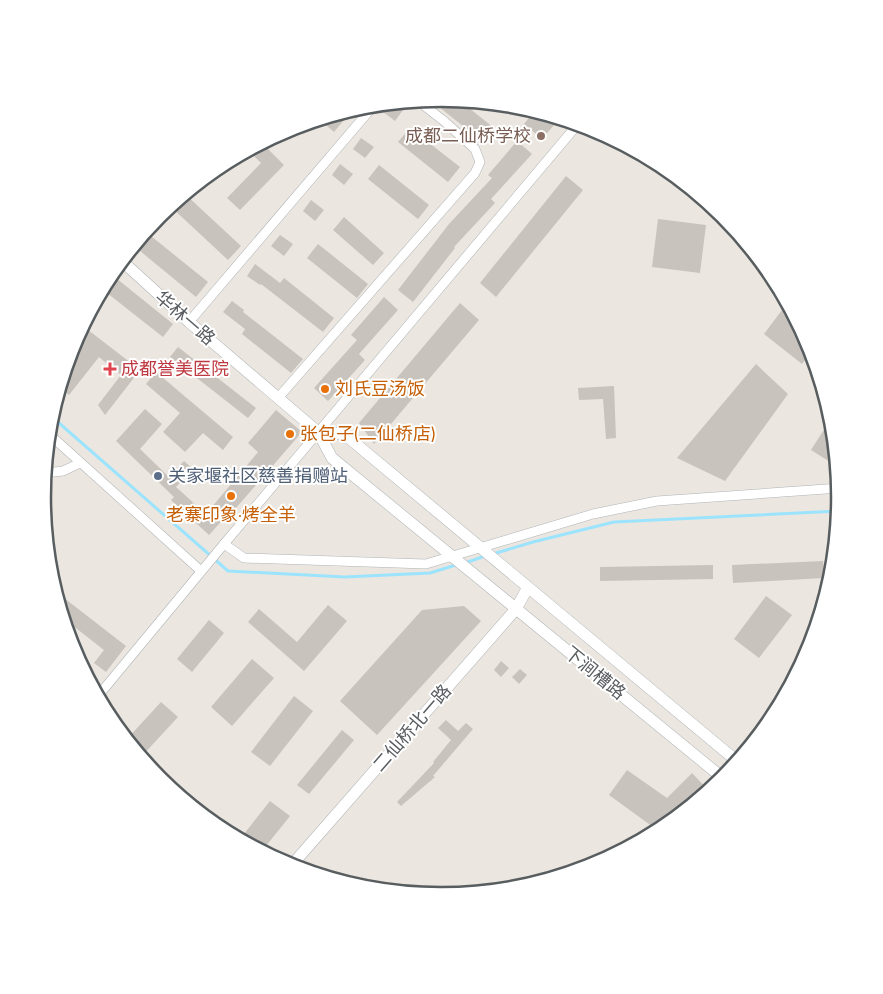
<svg xmlns="http://www.w3.org/2000/svg" width="883" height="994" viewBox="0 0 883 994" font-family="'Titillium Web','Noto Sans SC',sans-serif">
  <style>
    .lines { fill: none; stroke-linecap: round; stroke-linejoin: round }
    .stream { stroke: #9ce4fe; stroke-width: 3 }
    .building { fill: #c9c3bd }
    .minor-casing { stroke: #b0b4b7; stroke-width: 10 }
    .tertiary-casing { stroke: #b0b4b7; stroke-width: 12 }
    .minor { stroke: #fff; stroke-width: 9 }
    .tertiary { stroke: #fff; stroke-width: 11 }
    .education-dot { fill: #8d6e63; stroke: #fff; stroke-width: 2 }
    .health-dot { fill: #e0444e; stroke: #fff; stroke-width: 2 }
    .food-dot { fill: #e8710a; stroke: #fff; stroke-width: 2 }
    .service-dot { fill: #5c6f8a; stroke: #fff; stroke-width: 2 }
    .labels { text-anchor: middle; stroke-width: 4; stroke-linejoin: round; paint-order: stroke }
    .education-label { font-size: 18px; fill: #785e54; stroke: #fff; text-anchor: end }
    .street-label { font-size: 18px; fill: #585d60; stroke: #fff }
    .health-label { font-size: 18px; fill: #be3a42; stroke: #fff; text-anchor: start }
    .food-label { font-size: 18px; fill: #c56008; stroke: #fff; text-anchor: start }
    .service-label { font-size: 18px; fill: #4e5e75; stroke: #fff; text-anchor: start }
    .rim { fill: none; stroke: #585d60; stroke-width: 2.5 }
  </style>
  <rect width="100%" height="100%" fill="#ebe6df"/>
  <g class="lines">
    <g class="stream">
      <polyline points="51,416 228,571 345,577 430,573 459,564"/>
      <polyline points="493,554 533,542 614,522 839,511"/>
      <polyline points="465,563 485,556"/>
    </g>
  </g>
  <g class="building">
    <polygon points="442,98 459,100 494,128 483,142 429,99"/>
    <polygon points="388,103 394,103 403,110 395,121 382,111"/>
    <polygon points="535,110 560,118 542,139 524,124"/>
    <polygon points="336,114 344,120 334,132 319,119"/>
    <polygon points="410,128 460,167 448,182 398,142"/>
    <polygon points="361,138 374,147 365,158 353,149"/>
    <polygon points="517,141 532,154 491,199 495,203 454,247 455,248 413,302 398,290 449,224 492,178 488,175"/>
    <polygon points="262,143 284,165 240,210 227,198 261,163 248,150"/>
    <polygon points="340,164 353,174 344,185 332,175"/>
    <polygon points="379,165 429,205 418,219 368,179"/>
    <polygon points="566,176 583,190 496,297 480,283"/>
    <polygon points="185,194 241,246 228,260 170,206"/>
    <polygon points="311,200 324,210 315,221 303,211"/>
    <polygon points="344,217 384,253 373,265 333,230"/>
    <polygon points="658,219 706,225 700,273 652,267"/>
    <polygon points="146,232 208,282 196,297 134,246"/>
    <polygon points="280,235 293,244 284,256 271,246"/>
    <polygon points="318,244 368,284 357,298 307,258"/>
    <polygon points="255,264 280,283 284,278 334,318 323,332 261,284 260,285 247,276"/>
    <polygon points="111,274 173,324 163,337 102,289"/>
    <polygon points="384,297 398,310 359,354 365,360 328,401 314,388 357,340 351,335"/>
    <polygon points="232,301 244,310 243,312 303,359 291,373 242,334 245,329 223,312"/>
    <polygon points="788,302 812,351 802,364 764,334"/>
    <polygon points="460,303 479,320 374,444 359,423"/>
    <polygon points="83,326 140,370 105,415 98,405 121,375 99,357 69,395 60,388 73,344"/>
    <polygon points="178,347 256,408 248,418 170,357"/>
    <polygon points="756,364 788,394 725,481 677,458"/>
    <polygon points="156,372 233,437 223,450 203,433 185,452 163,432 180,413 146,384"/>
    <polygon points="614,386 616,438 606,439 603,399 579,400 578,388"/>
    <polygon points="145,409 162,424 140,449 169,477 184,461 193,469 176,487 206,514 258,452 248,443 276,410 302,432 229,516 227,515 209,535 171,500 174,497 116,441"/>
    <polygon points="832,417 833,419 838,467 811,450"/>
    <polygon points="823,561 824,578 733,583 732,565"/>
    <polygon points="713,565 713,579 600,581 600,567"/>
    <polygon points="55,591 126,646 106,672 94,663 104,650 63,618"/>
    <polygon points="766,596 792,615 759,658 734,639"/>
    <polygon points="328,605 347,621 304,671 248,622 259,609 297,642"/>
    <polygon points="464,606 481,621 377,735 340,701 422,610"/>
    <polygon points="209,620 224,633 192,672 177,659"/>
    <polygon points="252,659 274,678 232,726 211,707"/>
    <polygon points="501,661 509,668 501,677 494,670"/>
    <polygon points="520,669 527,675 519,684 512,677"/>
    <polygon points="294,696 313,711 270,766 251,752"/>
    <polygon points="161,702 178,717 141,757 127,739"/>
    <polygon points="446,720 458,731 466,723 473,729 433,776 435,777 401,806 397,802 434,763 433,762 451,740 438,728"/>
    <polygon points="342,730 354,740 309,794 297,785"/>
    <polygon points="627,770 667,798 692,773 709,791 663,829 643,840 653,827 609,795"/>
    <polygon points="270,801 290,816 262,851 240,839"/>
  </g>
  <g class="lines">
    <defs>
      <g id="minor">
        <polyline points="189,322 375,104"/>
        <polyline points="278,398 475,173 480,162 475,149 444,121 417,100"/>
        <polyline points="49,434 201,571"/>
        <polyline points="45,473 63,471 80,463"/>
        <polyline points="224,544 244,558 426,564 593,514 657,501 840,488"/>
        <polyline points="98,696 224,544 578,124"/>
      </g>
      <g id="tertiary">
        <polyline points="122,261 189,322 318,432 332,458 724,779"/>
        <polyline points="318,432 344,434 738,762"/>
        <polyline points="291,866 516,609 528,587"/>
      </g>
    </defs>
    <use href="#minor" class="minor-casing"/>
    <use href="#tertiary" class="tertiary-casing"/>
    <use href="#minor" class="minor"/>
    <use href="#tertiary" class="tertiary"/>
  </g>
  <circle class="education-dot" cx="541" cy="136" r="5"/>
  <path class="health-dot" d="M107.5 361.5h5v5h5v5h-5v5h-5v-5h-5v-5h5z"/>
  <g class="food-dot">
    <circle cx="325" cy="389" r="5"/>
    <circle cx="290" cy="434" r="5"/>
    <circle cx="231" cy="496" r="5"/>
  </g>
  <circle class="service-dot" cx="158" cy="476" r="5"/>
  <g class="labels">
    <g class="education-label">
      <text x="531" y="142">成都二仙桥学校</text>
    </g>
    <g class="street-label">
      <text transform="translate(185 318) rotate(41)" y="6">华林一路</text>
      <text transform="translate(595 673) rotate(39)" y="6">下涧槽路</text>
      <text transform="translate(412 728) rotate(-49)" y="6">二仙桥北一路</text>
    </g>
    <g class="health-label">
      <text x="121" y="375">成都誉美医院</text>
    </g>
    <g class="food-label">
      <text x="335" y="395">刘氏豆汤饭</text>
      <text x="300" y="440">张包子(二仙桥店)</text>
      <text x="231" y="521" text-anchor="middle">老寨印象·烤全羊</text>
    </g>
    <g class="service-label">
      <text x="168" y="482">关家堰社区慈善捐赠站</text>
    </g>
  </g>
  <path d="M0 0H883V994H0ZM51 497a390 390 0 1 1 780 0a390 390 0 1 1-780 0Z" fill="#fff" fill-rule="evenodd"/>
  <path class="rim" d="M51 497a390 390 0 1 1 780 0a390 390 0 1 1-780 0Z"/>
</svg>
